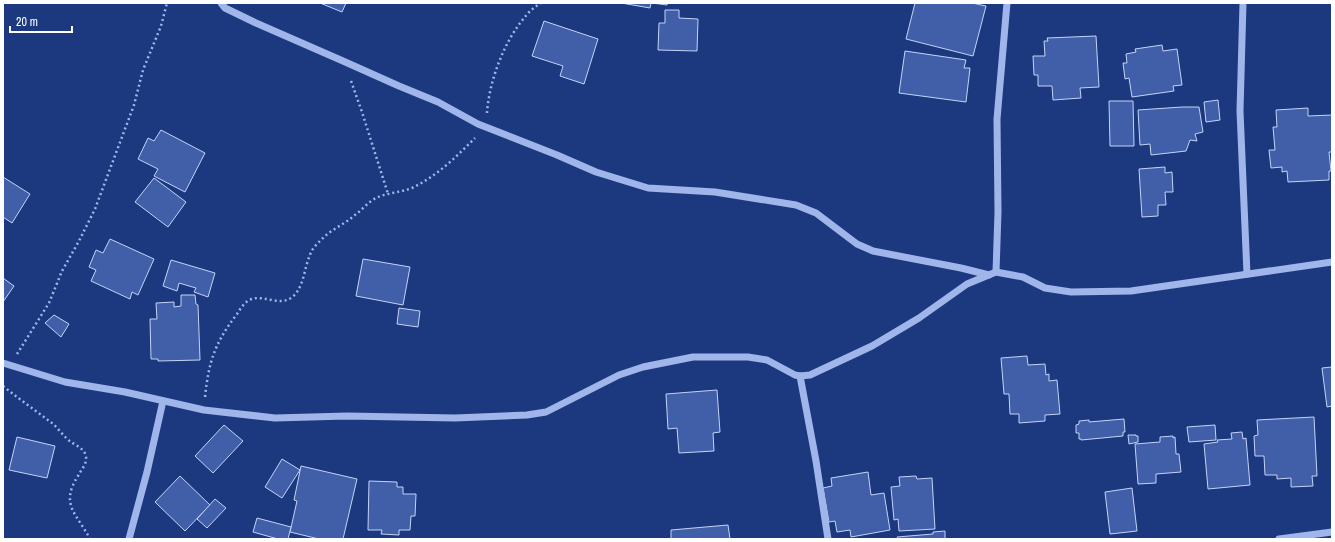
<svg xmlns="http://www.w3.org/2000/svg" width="1335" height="542" viewBox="0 0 1335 542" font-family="'Archivo Narrow',sans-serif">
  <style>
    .building { fill: #405fa8; stroke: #c4d4f7 }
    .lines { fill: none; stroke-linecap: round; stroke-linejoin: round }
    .path { stroke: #a0b6ea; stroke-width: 2.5; stroke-dasharray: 2 3; stroke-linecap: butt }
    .minor { stroke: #a0b6ea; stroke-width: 7 }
  </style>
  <rect width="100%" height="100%" fill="#1c3980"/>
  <g class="building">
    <polygon points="320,3 346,3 342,12"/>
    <polygon points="621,3 651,3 650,8"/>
    <polygon points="652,3 668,3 667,5"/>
    <polygon points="915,3 972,3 986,6 973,56 906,39"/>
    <polygon points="665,10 679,10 679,18 698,19 697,51 658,50 659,23 665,23"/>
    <polygon points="544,21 598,39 584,84 560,76 563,66 532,56"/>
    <polygon points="1096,36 1099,87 1080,88 1081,98 1053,100 1052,86 1038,86 1038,75 1034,75 1033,56 1045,56 1044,41 1048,41 1047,38"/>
    <polygon points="1162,45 1163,51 1177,49 1182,85 1173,86 1174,91 1132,97 1129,78 1125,79 1123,63 1127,63 1126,54 1136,52 1135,49"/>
    <polygon points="905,51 966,60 964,68 970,68 966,102 899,93"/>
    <polygon points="1218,100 1220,120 1206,122 1204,102"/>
    <polygon points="1109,101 1133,101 1134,146 1110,146"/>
    <polygon points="1182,107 1199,107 1203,132 1195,134 1197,141 1190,140 1186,151 1151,155 1150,144 1140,145 1138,110"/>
    <polygon points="1308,108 1308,116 1332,115 1332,152 1329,152 1331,171 1329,171 1329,180 1288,182 1287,171 1282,172 1282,167 1271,168 1269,150 1275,150 1273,127 1277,127 1276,110"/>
    <polygon points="161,130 205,153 185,192 154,176 158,169 138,159 148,138 154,141"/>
    <polygon points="1165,167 1165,173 1172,172 1173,192 1165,192 1166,205 1158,205 1158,216 1142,217 1139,169"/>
    <polygon points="3,177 30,194 12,223 3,217"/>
    <polygon points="154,178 186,202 168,227 135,202"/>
    <polygon points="110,239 154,259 138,295 132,292 130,299 91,281 96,270 89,267 96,250 103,253"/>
    <polygon points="363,259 410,267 403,305 356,296"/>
    <polygon points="171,260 215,273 208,297 194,292 196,288 179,283 177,291 163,286"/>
    <polygon points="3,278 14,286 3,302"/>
    <polygon points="181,295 195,295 196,304 198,305 200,360 158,361 158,359 151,359 150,319 157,319 156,303 174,302 174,307 181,306"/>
    <polygon points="399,308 420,311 418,327 397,324"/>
    <polygon points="54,315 69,324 61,337 45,323"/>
    <polygon points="1027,356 1028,365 1045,364 1046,375 1049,374 1049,381 1057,380 1060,414 1045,415 1045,421 1019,423 1019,414 1010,414 1009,394 1004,394 1001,358"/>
    <polygon points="1332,367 1332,406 1327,407 1322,368"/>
    <polygon points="717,390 720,432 713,433 714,451 679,453 677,428 668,429 666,394"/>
    <polygon points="1314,417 1317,476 1312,476 1313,486 1291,487 1291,478 1277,479 1277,475 1265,475 1264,456 1255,456 1254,436 1258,435 1257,420"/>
    <polygon points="1124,419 1125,432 1123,432 1123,436 1081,440 1081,439 1079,439 1079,433 1076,433 1076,425 1079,424 1079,421 1089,420 1089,422"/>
    <polygon points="224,425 243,441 213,473 195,456"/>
    <polygon points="1215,425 1216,440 1189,442 1187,427"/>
    <polygon points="1242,432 1243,439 1246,438 1250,485 1208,489 1204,444 1218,442 1217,440 1232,439 1231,433"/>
    <polygon points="1128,435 1136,435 1136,436 1138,436 1138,442 1129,444"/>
    <polygon points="1173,436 1173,438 1175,437 1176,454 1179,454 1181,472 1156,474 1156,483 1138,484 1135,444 1160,442 1160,437"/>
    <polygon points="17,437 55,446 47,478 9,470"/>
    <polygon points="282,459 300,470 282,498 265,487"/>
    <polygon points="301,466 357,479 343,539 319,539 290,532 297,501 294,500"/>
    <polygon points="868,472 871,495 884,493 890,530 851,537 850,530 837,532 835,521 829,522 823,488 832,486 831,478"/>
    <polygon points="180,476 210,505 185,531 155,502"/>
    <polygon points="916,476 917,479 932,478 935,529 899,531 898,519 894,520 891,487 900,486 899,477"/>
    <polygon points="369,481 397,482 397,487 403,487 403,494 416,494 415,516 411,516 410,530 399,530 399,535 381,534 382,530 368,530"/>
    <polygon points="1132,488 1137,531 1110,534 1105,492"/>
    <polygon points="215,499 226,508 207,528 197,519"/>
    <polygon points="257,518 291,527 288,539 278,539 253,532"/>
    <polygon points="728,525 730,539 671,539 671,530"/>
    <polygon points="945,531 945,539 898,539 897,537 933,534 933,532"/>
  </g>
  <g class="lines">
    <g class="path">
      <polyline points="351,81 362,112 388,194"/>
      <path d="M487,113C489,82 504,41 525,17C529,11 535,7 541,3"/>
      <polyline points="17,354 49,303 62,271 79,241 95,209 134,105 143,70 161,26 167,3"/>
      <path d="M3,386C19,399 36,411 52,423C59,429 64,437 71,442C77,446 85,449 86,457C87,464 81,470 78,476C59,505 78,515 90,539"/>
      <path d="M205,397C209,360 215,343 237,314C241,308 245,301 252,299C264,295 279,306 291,298C304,289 304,268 310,255C312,248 318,243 323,238C332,229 345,224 355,215C362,210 368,202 376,198C388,192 403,193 416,186C439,174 457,156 475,138"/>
    </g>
    <g class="minor">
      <polyline points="221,3 225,8 256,23 343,61 399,86 438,102 478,124 557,155 596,172 648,188 715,192 796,205 816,213 857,244 873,251 961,268 989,275"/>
      <polyline points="1243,3 1240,111 1247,274"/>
      <polyline points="996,272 998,212 997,119 1007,3"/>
      <polyline points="3,363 65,382 125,392 204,410 275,418 347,416 455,418 527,415 546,412 619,375 643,367 693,357 748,357 767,360 795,375 800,376 810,375 872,346 919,318 967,284 996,272 1023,277 1045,288 1071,292 1131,291 1332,262"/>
      <polyline points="800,376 816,461 828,539"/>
      <polyline points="129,539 147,472 163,401"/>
      <polyline points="1279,539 1332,532"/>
    </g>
  </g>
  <rect width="1335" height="542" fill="none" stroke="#ffffff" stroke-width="8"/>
  <path d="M10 26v6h62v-6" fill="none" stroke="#ffffff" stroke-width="2"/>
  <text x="16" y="26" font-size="12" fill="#ffffff" stroke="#1c3980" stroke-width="3" paint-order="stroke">20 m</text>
</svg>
